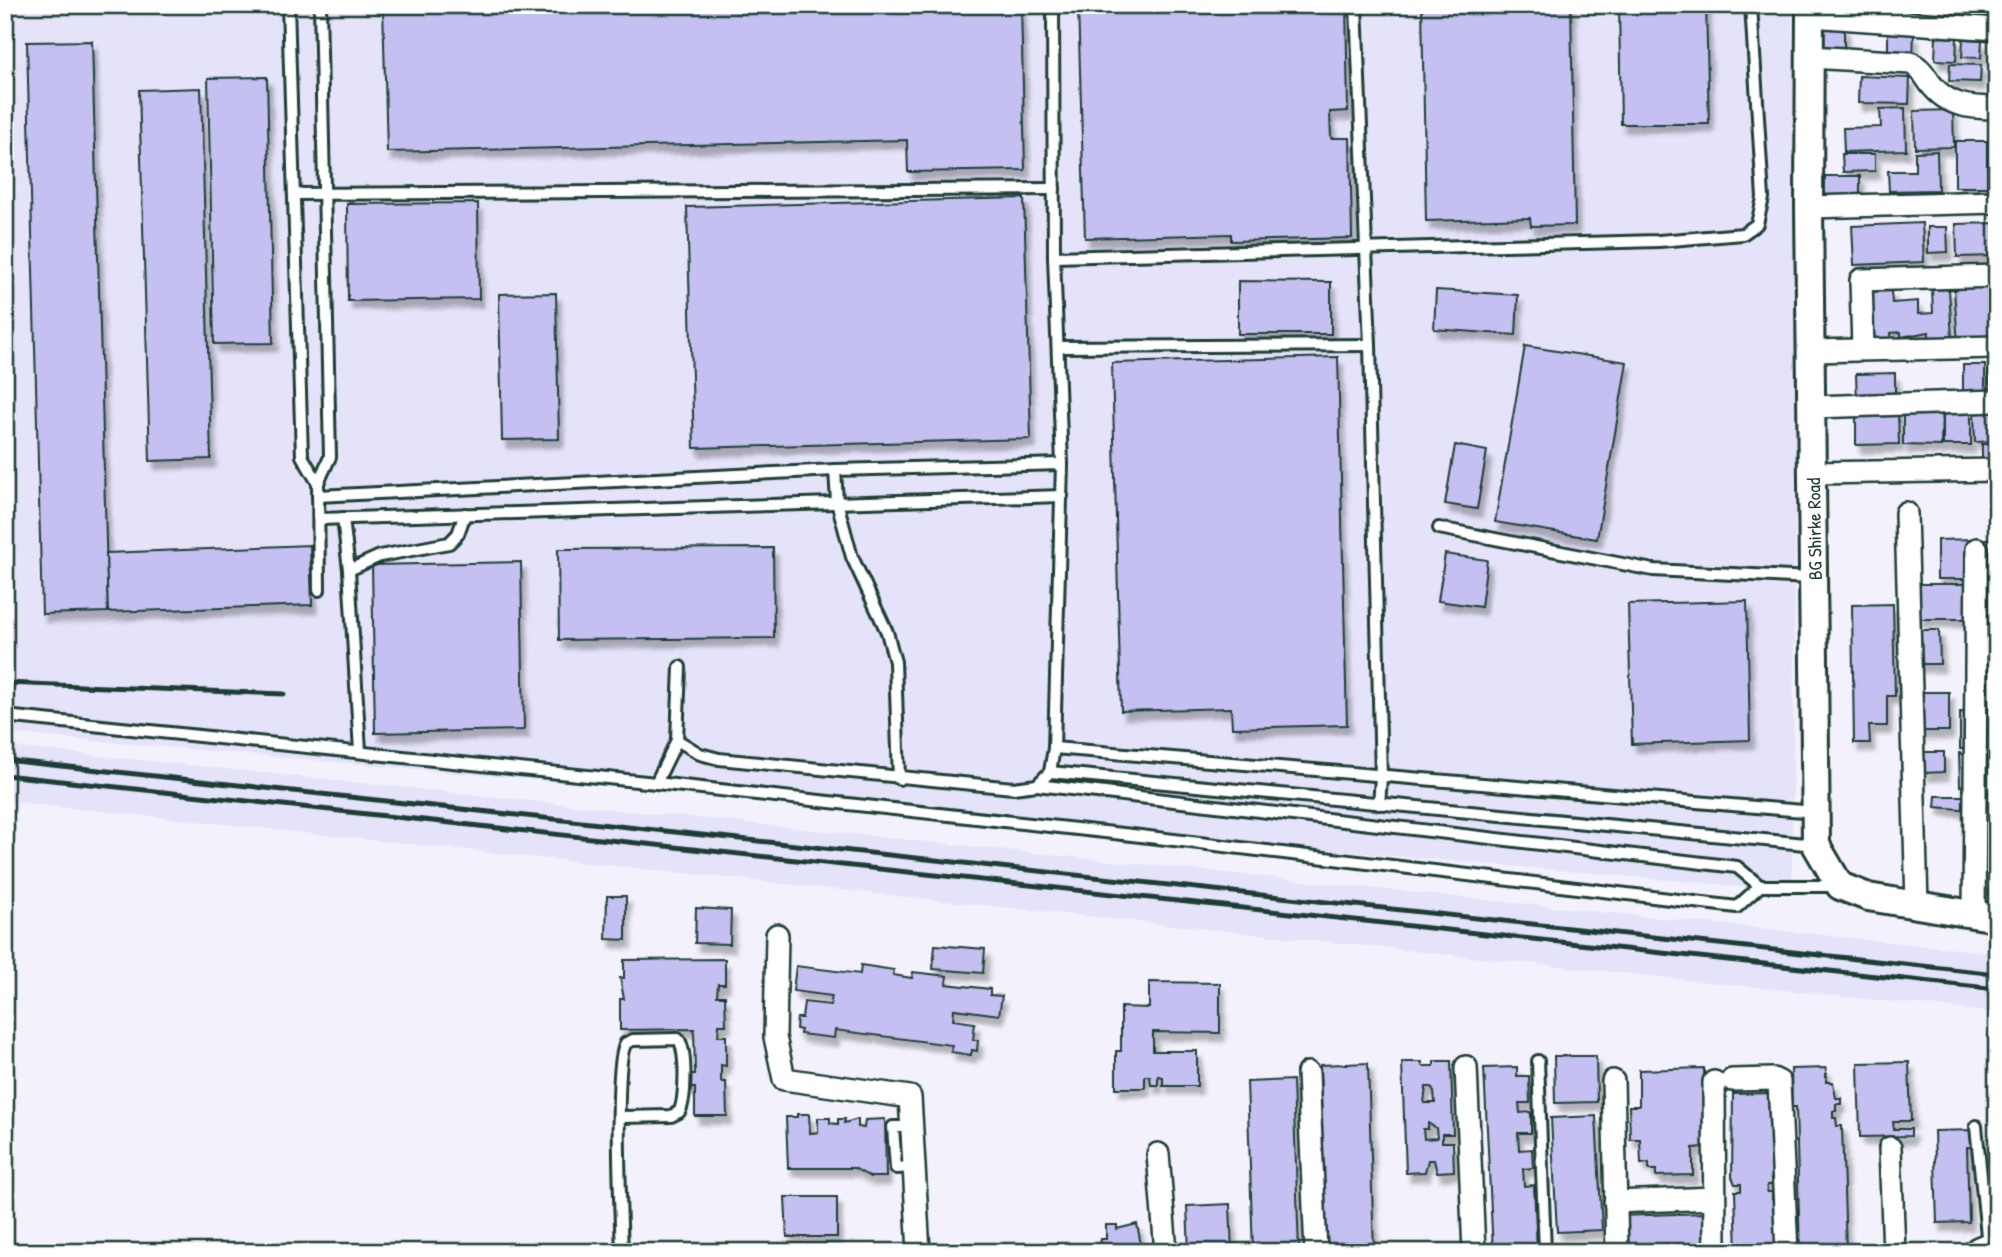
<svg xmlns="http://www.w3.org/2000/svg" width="2002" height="1257" viewBox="0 0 2002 1257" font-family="'Patrick Hand',sans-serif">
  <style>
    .built { fill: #e5e3f9 }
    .building { fill: #c4c0f2; stroke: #1f3d34; stroke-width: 2; fill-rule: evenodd; filter: url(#shadow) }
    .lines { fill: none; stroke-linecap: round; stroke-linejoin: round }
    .service-casing { stroke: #1f3d34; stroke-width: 16 }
    .minor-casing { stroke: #1f3d34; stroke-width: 26 }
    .tertiary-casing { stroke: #1f3d34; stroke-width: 32 }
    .secondary-casing { stroke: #1f3d34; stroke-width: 35 }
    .service { stroke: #fff; stroke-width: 10 }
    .minor { stroke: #fff; stroke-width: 21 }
    .tertiary { stroke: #fff; stroke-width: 26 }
    .secondary { stroke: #fff; stroke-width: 30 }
    .rail { stroke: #1f3d34; stroke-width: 5 }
    .labels { text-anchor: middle; stroke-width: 5; stroke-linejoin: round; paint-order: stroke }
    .street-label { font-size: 19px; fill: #1f3d34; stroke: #fff }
  </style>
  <defs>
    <filter id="shadow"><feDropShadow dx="4.5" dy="8" stdDeviation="2" flood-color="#0004"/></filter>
  </defs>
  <rect width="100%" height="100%" fill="#f3f2fc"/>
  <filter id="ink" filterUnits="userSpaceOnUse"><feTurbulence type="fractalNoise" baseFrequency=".0143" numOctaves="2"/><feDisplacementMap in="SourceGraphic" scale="14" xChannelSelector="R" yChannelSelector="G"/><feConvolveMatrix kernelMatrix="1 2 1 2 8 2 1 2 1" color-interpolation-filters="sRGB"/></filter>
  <g filter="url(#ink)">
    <g class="built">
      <polygon points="5,5 1792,5 1797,301 1792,891 5,733"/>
      <polygon points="5,746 1997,953 1997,1013 5,801"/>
    </g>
    <g class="building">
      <polygon points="383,5 1021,5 1025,170 908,172 907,140 387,152"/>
      <polygon points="1078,5 1346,5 1348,111 1330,112 1331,138 1350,138 1352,238 1231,241 1231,234 1085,238"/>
      <polygon points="1422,5 1571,5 1575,225 1531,226 1530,218 1426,221"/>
      <polygon points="1619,5 1706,5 1709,124 1621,124"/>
      <polygon points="1822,26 1844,26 1844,52 1822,51"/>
      <polygon points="1888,33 1914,34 1913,57 1888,56"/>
      <polygon points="1936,37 1957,38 1956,61 1935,60"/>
      <polygon points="1963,39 1982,40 1981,58 1962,57"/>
      <polygon points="92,41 108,612 42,614 27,42"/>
      <polygon points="1950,64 1981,65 1980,82 1949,81"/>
      <polygon points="1859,76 1910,78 1909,104 1858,103"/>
      <polygon points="267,77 273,343 214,344 208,78"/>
      <polygon points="201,88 211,459 150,461 139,90"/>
      <polygon points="1905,108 1906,150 1844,152 1843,128 1881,127 1880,109"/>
      <polygon points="1953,110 1954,147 1915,148 1914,111"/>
      <rect x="1955" y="141" width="32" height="46"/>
      <polygon points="1997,142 1997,187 1990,187 1989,143"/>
      <polygon points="1937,151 1938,190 1889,191 1888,171 1915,171 1915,152"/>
      <polygon points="1842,154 1875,154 1875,171 1843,172"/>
      <rect x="1825" y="176" width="35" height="25"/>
      <polygon points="1024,198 1031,439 694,448 687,207"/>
      <polygon points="478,203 479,299 348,301 347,204"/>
      <polygon points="1922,223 1924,262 1854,265 1852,226"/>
      <polygon points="1997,223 1997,256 1957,257 1956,224"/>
      <polygon points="1928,227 1947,227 1948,252 1928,253"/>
      <polygon points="1238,281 1331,282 1331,334 1238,334"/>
      <polygon points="1997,287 1997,342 1958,344 1954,289"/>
      <polygon points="1949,289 1952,339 1929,341 1929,332 1901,337 1901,332 1891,333 1891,343 1871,344 1870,335 1874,334 1872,301 1868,292 1891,291 1892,303 1918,301 1918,314 1933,313 1932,290"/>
      <polygon points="1436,290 1518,295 1516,335 1434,329"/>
      <polygon points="556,293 559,439 502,440 499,294"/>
      <polygon points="1525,346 1627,362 1597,539 1495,522"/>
      <polygon points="1338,357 1347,725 1232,728 1231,708 1121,711 1112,363"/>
      <rect x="1963" y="365" width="22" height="34"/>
      <polygon points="1989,368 1997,368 1997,397 1990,397"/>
      <polygon points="1895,373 1895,402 1857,402 1856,374"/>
      <polygon points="1903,409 1942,410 1941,446 1903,445"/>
      <polygon points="1997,410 1997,441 1975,442 1974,411"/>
      <polygon points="1856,411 1898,411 1899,444 1856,445"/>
      <rect x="1943" y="413" width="28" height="32"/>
      <rect x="1982" y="444" width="15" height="21"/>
      <polygon points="1455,445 1487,451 1477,509 1445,504"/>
      <polygon points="1975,539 1975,579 1937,579 1937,540"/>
      <rect x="1979" y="539" width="18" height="50"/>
      <polygon points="310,545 312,605 108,612 106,553"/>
      <polygon points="773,548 774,638 559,640 558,549"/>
      <polygon points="1445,554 1487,560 1481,607 1438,601"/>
      <polygon points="521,562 524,730 375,733 372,565"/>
      <rect x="1919" y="584" width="52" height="35"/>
      <rect x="1982" y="594" width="15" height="36"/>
      <polygon points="1747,601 1750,740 1632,744 1628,604"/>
      <polygon points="1893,604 1895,696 1887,696 1887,726 1869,726 1870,743 1854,743 1852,605"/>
      <polygon points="1915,630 1939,630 1940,664 1916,664"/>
      <rect x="1920" y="692" width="29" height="39"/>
      <polygon points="1960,712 1972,713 1972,749 1960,749"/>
      <polygon points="1924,752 1944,752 1944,772 1924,773"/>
      <polygon points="1959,753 1973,757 1971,784 1960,786"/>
      <polygon points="1985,792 1997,792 1997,837 1984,837"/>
      <polygon points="1936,796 1972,796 1973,810 1935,807"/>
      <polygon points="607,896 626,896 626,940 606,939"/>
      <polygon points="696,908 731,910 730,944 695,943"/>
      <polygon points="935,945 985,949 983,973 933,969"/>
      <polygon points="725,959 725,984 718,984 717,996 725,996 726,1025 719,1025 718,1036 726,1036 726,1066 721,1065 721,1082 726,1082 727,1116 695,1116 695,1088 686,1088 686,1074 695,1074 694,1029 620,1030 620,999 624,999 620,978 624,978 624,960"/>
      <polygon points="861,965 894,970 893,975 912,978 913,972 947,976 946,984 990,989 990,995 1002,996 999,1015 954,1009 953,1020 975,1023 973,1040 978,1040 977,1051 972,1050 971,1055 951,1052 952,1045 835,1030 834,1038 800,1034 801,1030 796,1029 797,1018 802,1018 804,1002 830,1005 832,996 793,991 796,966 860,974"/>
      <polygon points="1149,982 1220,983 1220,1033 1153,1032 1153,1051 1197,1051 1197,1086 1163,1086 1163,1077 1158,1076 1158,1085 1151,1085 1150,1076 1145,1076 1145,1088 1116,1088 1116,1051 1121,1051 1121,1007 1149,1008"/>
      <polygon points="1554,1056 1596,1056 1597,1102 1555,1103"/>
      <path d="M1434,1061H1451L1453,1134H1442V1142H1453L1454,1171L1437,1172L1434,1160H1428L1425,1172L1406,1173L1402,1062H1422V1066H1434ZM1426,1087H1431L1434,1092L1435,1103H1424ZM1428,1123L1436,1128L1437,1138L1424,1139L1423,1129H1428Z"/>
      <polygon points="1909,1062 1911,1121 1893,1121 1894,1129 1911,1129 1911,1136 1860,1137 1858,1063"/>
      <polygon points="1368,1063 1374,1252 1326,1252 1320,1065"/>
      <polygon points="1517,1067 1517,1076 1529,1076 1530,1103 1519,1103 1520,1113 1531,1112 1531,1133 1518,1133 1519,1150 1532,1149 1533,1168 1523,1169 1524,1186 1534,1185 1537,1252 1493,1252 1484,1068"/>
      <polygon points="1704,1068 1705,1147 1693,1148 1693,1175 1656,1176 1656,1170 1649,1170 1649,1163 1641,1164 1640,1139 1630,1139 1629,1106 1639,1106 1639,1070"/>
      <polygon points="1826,1068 1826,1082 1833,1082 1836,1098 1841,1098 1841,1104 1836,1104 1836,1111 1833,1111 1833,1118 1836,1118 1837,1126 1842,1126 1846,1252 1800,1252 1796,1107 1792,1107 1791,1069"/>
      <polygon points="1293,1080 1299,1252 1253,1252 1247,1082"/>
      <polygon points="1774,1093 1776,1179 1771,1179 1772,1185 1767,1185 1767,1192 1772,1192 1772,1199 1777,1199 1778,1252 1737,1252 1735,1191 1741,1191 1741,1184 1735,1184 1732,1177 1733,1094"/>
      <polygon points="797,1114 809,1114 810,1133 818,1132 818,1118 830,1118 830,1123 838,1124 838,1119 845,1119 844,1123 858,1119 858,1127 864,1128 865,1120 885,1119 886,1177 870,1177 854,1168 788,1168 786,1117 797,1117"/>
      <polygon points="1596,1116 1602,1230 1557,1232 1551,1118"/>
      <polygon points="1974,1130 1974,1147 1967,1147 1969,1222 1937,1223 1934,1131"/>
      <polygon points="785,1197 837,1197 837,1237 787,1237"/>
      <polygon points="1230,1204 1232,1252 1189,1252 1187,1206"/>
      <polygon points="1706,1213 1707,1252 1619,1252 1618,1216"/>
      <polygon points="1137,1224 1142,1250 1099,1252 1101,1239 1106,1239 1106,1225 1117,1225 1117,1229"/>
      <polygon points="1609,1246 1609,1252 1563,1252 1563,1248"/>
    </g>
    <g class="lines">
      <defs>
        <g id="service">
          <polyline points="288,5 302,456 318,483"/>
          <polyline points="1356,5 1370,345 1381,778 1379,804"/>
          <polyline points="295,194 1054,189"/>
          <polyline points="1054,257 1659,241 1743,234 1757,224 1763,198 1751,5"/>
          <polyline points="1059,347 1370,345"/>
          <polyline points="835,470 837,502 852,557 887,632 895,662 899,779"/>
          <polyline points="318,496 835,470 1062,464"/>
          <polyline points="343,518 349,570"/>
          <polyline points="320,519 1062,496"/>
          <polyline points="1439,528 1653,570 1812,578"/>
          <polyline points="319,590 318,483 330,457 320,5"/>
          <polyline points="5,716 656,783 677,740 700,754 719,759 1013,788 1037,785 1050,772 1054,748 1062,464 1054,257 1053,5"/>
          <polyline points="677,740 680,667"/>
          <polyline points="1054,748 1815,812"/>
          <polyline points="360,751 349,570 380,556 449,543 458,534 465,514"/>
          <polyline points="1050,772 1816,845"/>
          <polyline points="656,783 1132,835 1737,907 1760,886"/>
          <polyline points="1037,785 1737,867 1760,886 1837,886"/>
          <polyline points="1538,1061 1545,1252"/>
          <path d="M621,1117L671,1116L679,1112C686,1102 687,1047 678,1039L633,1040L626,1043C613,1061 621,1219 622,1252"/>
          <polyline points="1976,1126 1988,1246"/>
          <polyline points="912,1127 893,1127 896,1168 914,1167"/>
        </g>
        <g id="minor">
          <polyline points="1810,16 1997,29"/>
          <path d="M1810,57L1911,63C1921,69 1924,74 1930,83C1947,106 1969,108 1997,108"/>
          <polyline points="1809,207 1997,202"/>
          <polyline points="1863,349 1861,280 1997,276"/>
          <polyline points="1812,351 1997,347"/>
          <polyline points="1813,407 1997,401"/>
          <polyline points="1813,473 1997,470"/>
          <polyline points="1906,513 1917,905"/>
          <polyline points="1974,914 1977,549"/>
          <polyline points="777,935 775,1037 784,1079 910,1097 919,1252"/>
          <polyline points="1466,1067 1474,1252"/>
          <polyline points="1308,1073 1316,1252"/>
          <polyline points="1732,1080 1773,1079 1779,1082 1787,1252"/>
          <polyline points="1613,1081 1617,1252"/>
          <polyline points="1714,1082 1715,1252"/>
          <polyline points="1890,1148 1894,1252"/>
          <polyline points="1158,1154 1166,1252"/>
          <polyline points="1615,1202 1714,1198"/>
        </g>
        <polyline id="tertiary" points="1810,5 1809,207 1816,845 1840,886 1868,897 1997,918"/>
        <polyline id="secondary" points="1980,1252 1997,1245"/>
      </defs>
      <use href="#service" class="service-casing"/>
      <use href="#minor" class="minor-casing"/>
      <use href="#tertiary" class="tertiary-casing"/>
      <use href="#secondary" class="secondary-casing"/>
      <use href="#service" class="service"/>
      <use href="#minor" class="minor"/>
      <use href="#tertiary" class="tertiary"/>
      <use href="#secondary" class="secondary"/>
      <g class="rail">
        <polyline points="5,683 284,694"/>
        <polyline points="5,760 1997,974"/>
        <polyline points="5,775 1997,989"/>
      </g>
    </g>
  </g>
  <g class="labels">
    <g class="street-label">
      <text transform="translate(1814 529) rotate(-91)" y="7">BG Shirke Road</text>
    </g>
  </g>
  <rect width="2002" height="1257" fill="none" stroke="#fff" stroke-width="28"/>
  <rect x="14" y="14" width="1974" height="1229" fill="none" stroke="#1f3d34" stroke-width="2.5" filter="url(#ink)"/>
</svg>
